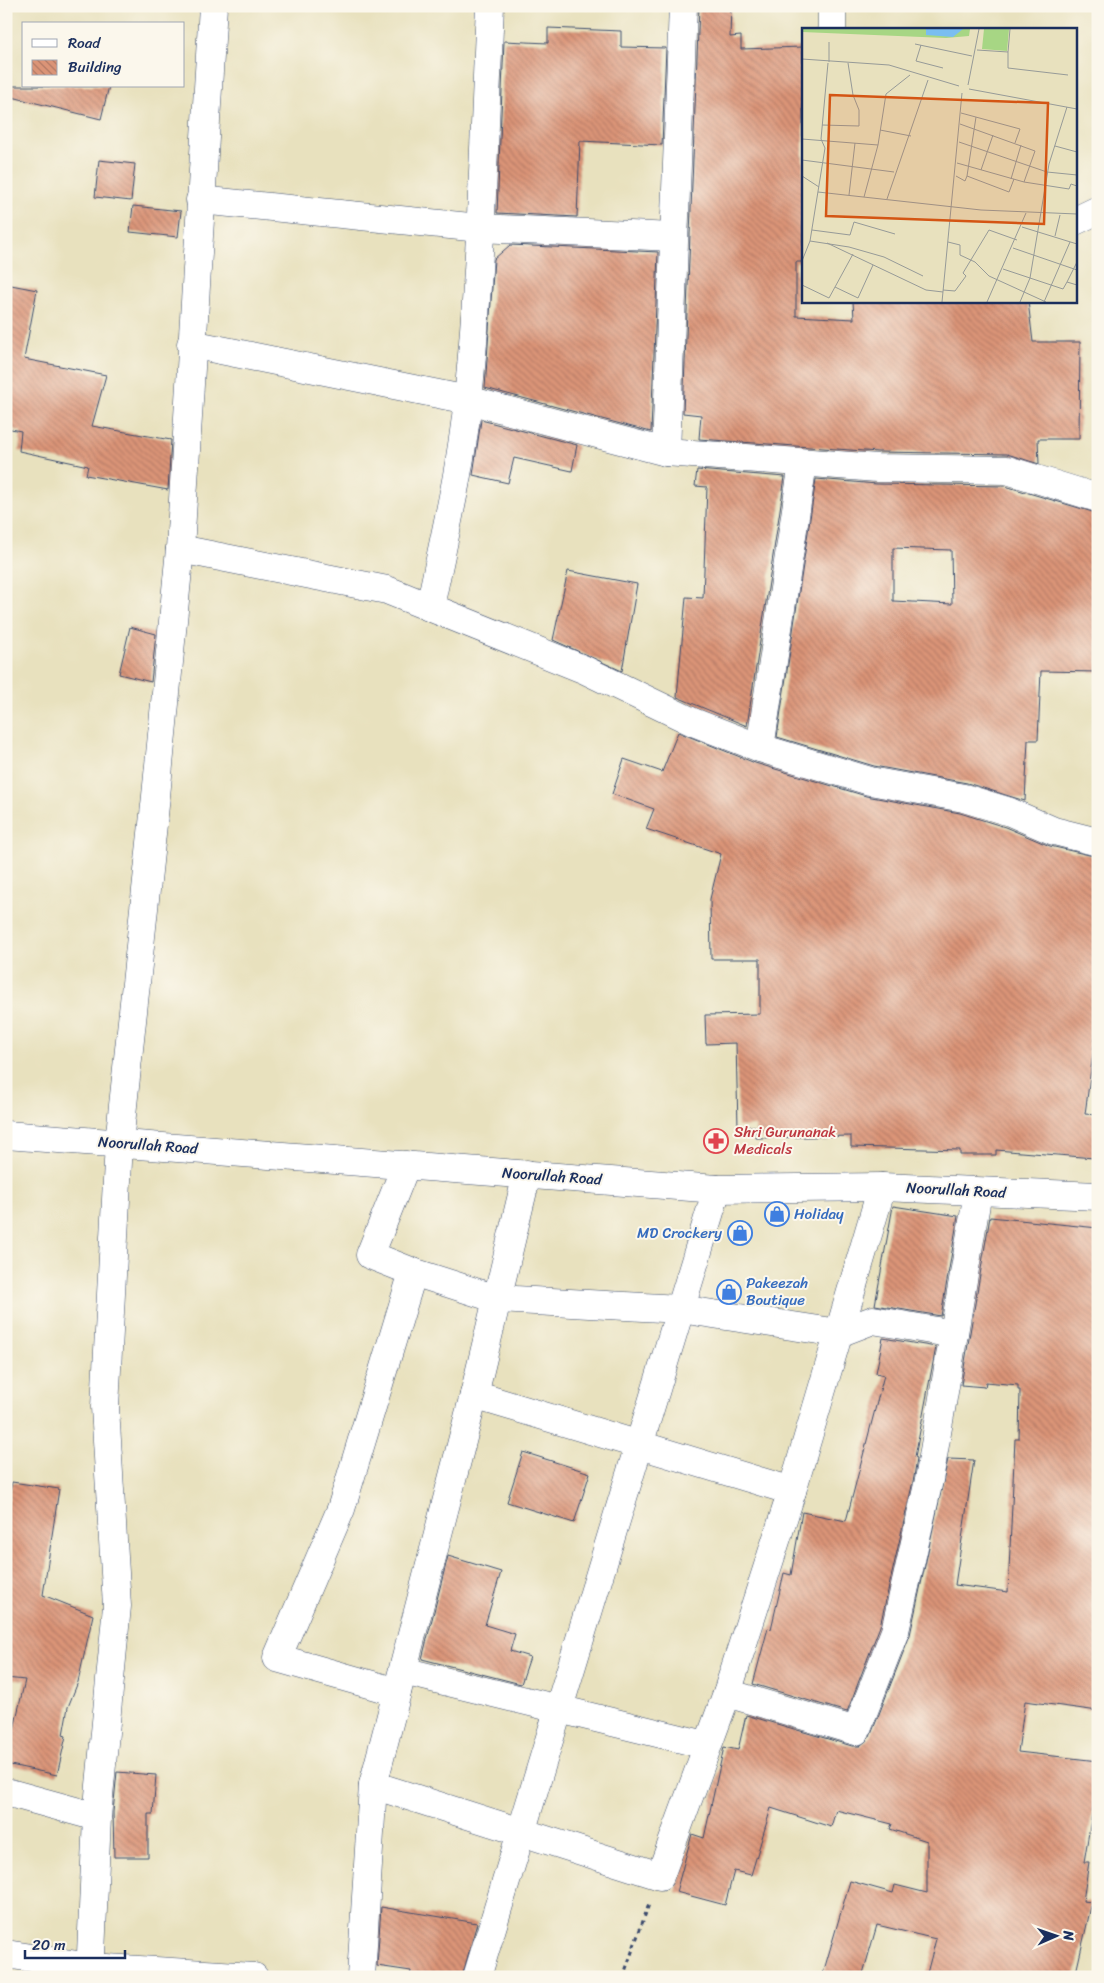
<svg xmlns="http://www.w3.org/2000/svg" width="1104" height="1983" viewBox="0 0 1104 1983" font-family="Sriracha,sans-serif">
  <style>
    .building { fill: url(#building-back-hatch); fill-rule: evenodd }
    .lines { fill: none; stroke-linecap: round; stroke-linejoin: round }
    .minor-casing { stroke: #3a4a6c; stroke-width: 29 }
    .tertiary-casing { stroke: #3a4a6c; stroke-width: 29 }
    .secondary-casing { stroke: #3a4a6c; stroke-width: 29 }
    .path { stroke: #3a4a6c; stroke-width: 3; stroke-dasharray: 4 4; stroke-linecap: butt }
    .minor { stroke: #fff; stroke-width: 28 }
    .tertiary { stroke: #fff; stroke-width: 28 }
    .secondary { stroke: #fff; stroke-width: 28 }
    .labels { text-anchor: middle; stroke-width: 4; stroke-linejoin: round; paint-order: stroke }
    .health-label { font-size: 15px; fill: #be3a42; stroke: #fbf7ec; text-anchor: start }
    .street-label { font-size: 15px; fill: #1b2f5e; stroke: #fbf7ec }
    .shop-label { font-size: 15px; fill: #366cbe; stroke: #fbf7ec; text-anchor: start }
    .inset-road { fill: none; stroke: #969a98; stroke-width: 1 }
    .view { fill: #d45514; fill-opacity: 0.15; stroke: #d45514; stroke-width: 2.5 }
    .inset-edge { fill: none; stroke: #1b2f5e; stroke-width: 2.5 }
  </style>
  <defs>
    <pattern id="building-back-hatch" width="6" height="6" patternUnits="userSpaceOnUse" patternTransform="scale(1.25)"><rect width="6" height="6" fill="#db9477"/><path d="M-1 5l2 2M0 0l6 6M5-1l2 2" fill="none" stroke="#b17965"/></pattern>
  </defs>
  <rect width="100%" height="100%" fill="#fbf7ec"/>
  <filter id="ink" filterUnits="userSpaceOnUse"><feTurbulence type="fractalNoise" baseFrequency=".02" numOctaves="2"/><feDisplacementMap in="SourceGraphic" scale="10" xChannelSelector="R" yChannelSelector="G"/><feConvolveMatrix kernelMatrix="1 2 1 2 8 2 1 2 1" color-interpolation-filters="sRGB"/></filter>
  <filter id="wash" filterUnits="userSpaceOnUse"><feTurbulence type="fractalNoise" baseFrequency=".0096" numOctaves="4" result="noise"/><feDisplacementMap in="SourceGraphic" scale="20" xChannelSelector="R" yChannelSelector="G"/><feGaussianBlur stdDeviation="1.12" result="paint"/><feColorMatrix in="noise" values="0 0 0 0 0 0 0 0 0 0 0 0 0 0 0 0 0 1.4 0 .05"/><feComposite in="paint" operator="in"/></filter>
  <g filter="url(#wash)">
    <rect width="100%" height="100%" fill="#e8e1be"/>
    <g id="blocks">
      <g class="building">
        <polygon points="699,6 731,6 730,37 741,36 741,49 803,47 803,262 796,262 796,316 854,319 853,301 1028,301 1033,342 1080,342 1079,439 1038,439 1039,464 1007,454 878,452 699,439 701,415 683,413"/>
        <polygon points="548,28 621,31 621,47 666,48 662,145 580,141 577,217 497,213 504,41 548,43"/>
        <polygon points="9,86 109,86 101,119 8,96"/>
        <polygon points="99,160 135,164 131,201 95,197"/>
        <polygon points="133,206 181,211 178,237 130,232"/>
        <polygon points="510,245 658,252 651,432 485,388 494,259"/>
        <polygon points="6,284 37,290 24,359 106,375 92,426 171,440 168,490 86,475 88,466 19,451 21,431 6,428"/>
        <polygon points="481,420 577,445 572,471 514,458 508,483 473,475"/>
        <polygon points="697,470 785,477 747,726 677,697 686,597 703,598 707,487 695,486"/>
        <path d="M816,479L877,484L1005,486L1096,513L1098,672L1041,671L1038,740H1028L1025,801L967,783L874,766L777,737ZM893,548L951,550L952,604L893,601Z"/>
        <polygon points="568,571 637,584 622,671 553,640"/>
        <polygon points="130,627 156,634 151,682 119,674"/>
        <polygon points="678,732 755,763 866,796 960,813 1005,827 1050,846 1098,857 1098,1017 1085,1114 1097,1115 1094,1158 996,1150 996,1155 960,1155 960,1150 851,1147 851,1136 756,1138 755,1126 738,1127 736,1043 706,1044 705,1015 760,1014 760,959 711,959 710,899 721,854 646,829 654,809 612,794 624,759 662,772"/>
        <polygon points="893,1206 958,1216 941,1316 875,1305"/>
        <polygon points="990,1217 1098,1228 1098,1711 1025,1701 1018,1752 1098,1761 1098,1778 1084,1862 1089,1862 1083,1901 1092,1902 1075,1977 926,1977 936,1939 877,1925 862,1977 822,1977 850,1881 893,1893 895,1885 927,1893 927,1841 890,1829 892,1824 836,1810 831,1827 771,1808 751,1875 734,1871 725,1905 676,1892 692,1834 704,1838 724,1747 738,1750 746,1715 852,1746 860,1746 870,1737 910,1635 948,1459 974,1460 955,1585 1008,1592 1015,1439 1019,1439 1020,1390 1018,1390 1018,1385 986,1382 985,1387 961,1385"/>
        <polygon points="883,1338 936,1347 915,1457 917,1458 914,1477 880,1626 847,1712 753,1684 768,1628 771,1629 784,1573 791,1575 802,1512 846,1521 884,1375 876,1373"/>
        <polygon points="523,1452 590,1473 574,1523 507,1502"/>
        <polygon points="12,1482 59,1489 43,1595 93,1615 78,1682 68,1707 63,1735 66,1736 57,1775 6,1764 25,1680 6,1678 6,1511"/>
        <polygon points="448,1556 501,1572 485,1625 515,1634 510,1651 530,1657 521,1684 422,1659"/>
        <polygon points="117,1772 156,1775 153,1814 148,1814 148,1857 114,1857 113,1812"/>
        <polygon points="381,1907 477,1923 462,1977 410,1977 411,1971 377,1966"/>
      </g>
    </g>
  </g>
  <g filter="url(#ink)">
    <use href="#blocks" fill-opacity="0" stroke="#3a4a6c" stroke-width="1"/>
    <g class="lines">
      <defs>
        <g id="minor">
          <polyline points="832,29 832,6"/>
          <polyline points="200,200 480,228 673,237"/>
          <polyline points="1075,221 1098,210"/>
          <polyline points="191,344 468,400 666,452 877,468 1007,470 1098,498"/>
          <polyline points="666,452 683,6"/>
          <polyline points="180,549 387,590 583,669 693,722 760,748 870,781 964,798 1010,812 1054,831 1098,842"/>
          <path d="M430,607C444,538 461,469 468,399C481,269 484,137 490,6"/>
          <polyline points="760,748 803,463"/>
          <polyline points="413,1272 497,1299 680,1309 839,1333 873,1320 954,1334"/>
          <polyline points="474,1395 792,1491"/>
          <polyline points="403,1671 706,1745"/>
          <polyline points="397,1692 277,1658 341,1509 413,1272 370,1255 406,1165"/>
          <polyline points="727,1693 856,1731 895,1631 929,1480 978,1192"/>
          <polyline points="373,1785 660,1876 727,1693 792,1491 882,1187"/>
          <polyline points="6,1792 97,1817"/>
          <polyline points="361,1977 373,1785 474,1395 527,1174"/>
          <polyline points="477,1977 717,1189"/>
        </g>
        <g id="tertiary">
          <polyline points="6,1954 90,1967 254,1977"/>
          <polyline points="90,1977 97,1817 117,1606 105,1407 119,1143 156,796 180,549 213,6"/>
        </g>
        <polyline id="secondary" points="6,1135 717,1189 882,1187 1098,1196"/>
      </defs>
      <use href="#minor" class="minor-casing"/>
      <use href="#tertiary" class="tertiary-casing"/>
      <use href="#secondary" class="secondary-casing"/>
      <polyline class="path" points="623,1977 649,1904"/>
      <use href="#minor" class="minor"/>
      <use href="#tertiary" class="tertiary"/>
      <use href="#secondary" class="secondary"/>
    </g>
  </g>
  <defs>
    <symbol id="pharmacy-ring" viewBox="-11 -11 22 22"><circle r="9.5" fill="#fbf7ec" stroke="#e0444e" stroke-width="1.5"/><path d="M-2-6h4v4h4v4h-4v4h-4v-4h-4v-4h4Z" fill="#e0444e"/></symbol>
    <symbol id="shop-ring" viewBox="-11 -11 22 22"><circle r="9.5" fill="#fbf7ec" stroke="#3f7fe0" stroke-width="1.5"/><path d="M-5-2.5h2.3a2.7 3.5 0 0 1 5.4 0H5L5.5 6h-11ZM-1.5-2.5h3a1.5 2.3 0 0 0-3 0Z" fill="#3f7fe0"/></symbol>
  </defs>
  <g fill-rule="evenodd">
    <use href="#pharmacy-ring" x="702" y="1127" width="28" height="28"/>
    <use href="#shop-ring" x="763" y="1200" width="28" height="28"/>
    <use href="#shop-ring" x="726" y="1219" width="28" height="28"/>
    <use href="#shop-ring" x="715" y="1278" width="28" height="28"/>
  </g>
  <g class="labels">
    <g class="health-label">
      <text x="734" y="1137">Shri Gurunanak<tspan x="734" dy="17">Medicals</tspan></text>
    </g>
    <g class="street-label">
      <text transform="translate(148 1145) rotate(4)" y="5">Noorullah Road</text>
      <text transform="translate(552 1176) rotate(4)" y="5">Noorullah Road</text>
      <text transform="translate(956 1190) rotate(3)" y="5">Noorullah Road</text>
    </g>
    <g class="shop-label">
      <text x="794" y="1219">Holiday</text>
      <text x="722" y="1238" text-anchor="end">MD Crockery</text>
      <text x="746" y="1288">Pakeezah<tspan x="746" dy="17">Boutique</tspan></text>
    </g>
  </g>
  <g transform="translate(802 28)">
    <rect width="275" height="275" fill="#e8e1be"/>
    <path d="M0,1H168L167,8L144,10L0,4ZM182,1H207L205,23L180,21Z" fill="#a7d684"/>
    <path d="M124,1H161L151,9L124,7Z" fill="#7abef0"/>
    <path class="inset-road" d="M113,16L170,28M119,17L114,33L141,40M175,22L206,24L208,1M206,24V40L266,47M0,31L87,37L157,58M27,34V14M166,57L177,1M167,61L275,81M159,85L218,101L213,115M158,96L233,123L222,154M20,97L57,98V82L51,67L46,35M78,102L109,108M0,111L76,117M157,114L245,144L275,147M253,118L275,124M0,132L92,144M155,135L222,154L267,161L269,156L275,158M179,142L191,107M0,148L17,159M154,148L163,153L165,148L207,164L212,151M165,148L174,89M209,151L219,117M16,164L179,182L275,186M47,167L53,115M62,169L76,117L84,66L108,47M85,171L126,52M220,199L275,216M10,202L48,207L52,194L93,206M253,208L258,187M8,213L47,219L82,229L121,248M146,214L158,217V227L173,234L187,248L244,274M25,215L124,262L141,264M211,220L275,242M0,233L8,213L23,120L19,111L26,35M201,241L261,261L265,254L275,257M265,254L275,234M0,257L27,270L51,226M33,259L56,270L71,237M141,262L153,263L164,248L161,245L187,202L215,212M140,274L160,65M185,274L224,185M218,274L228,250L247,136L265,79M242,274L268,214"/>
    <path class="view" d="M28,67L246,75L242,196L24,188Z"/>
    <rect width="275" height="275" class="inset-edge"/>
  </g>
  <rect width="1104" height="1983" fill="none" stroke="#fbf7ec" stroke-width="25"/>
  <rect x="22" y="22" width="162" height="65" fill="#fbf7ec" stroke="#a1a7b3"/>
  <rect x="32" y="39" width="25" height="8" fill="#ffffff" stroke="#a1a7b3"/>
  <text x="68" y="48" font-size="15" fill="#1b2f5e">Road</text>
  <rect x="32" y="60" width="25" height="15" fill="url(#building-back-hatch)" stroke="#a1a7b3"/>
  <text x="68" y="72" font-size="15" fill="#1b2f5e">Building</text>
  <g transform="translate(1056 1936) rotate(88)" stroke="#fbf7ec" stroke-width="4" paint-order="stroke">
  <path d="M0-4L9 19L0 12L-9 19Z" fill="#1b2f5e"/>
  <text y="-8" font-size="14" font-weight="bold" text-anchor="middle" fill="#1b2f5e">N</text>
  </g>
  <path d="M25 1950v8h100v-8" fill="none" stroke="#1b2f5e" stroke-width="2.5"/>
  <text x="32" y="1950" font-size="15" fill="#1b2f5e" stroke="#fbf7ec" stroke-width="4" paint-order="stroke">20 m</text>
</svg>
